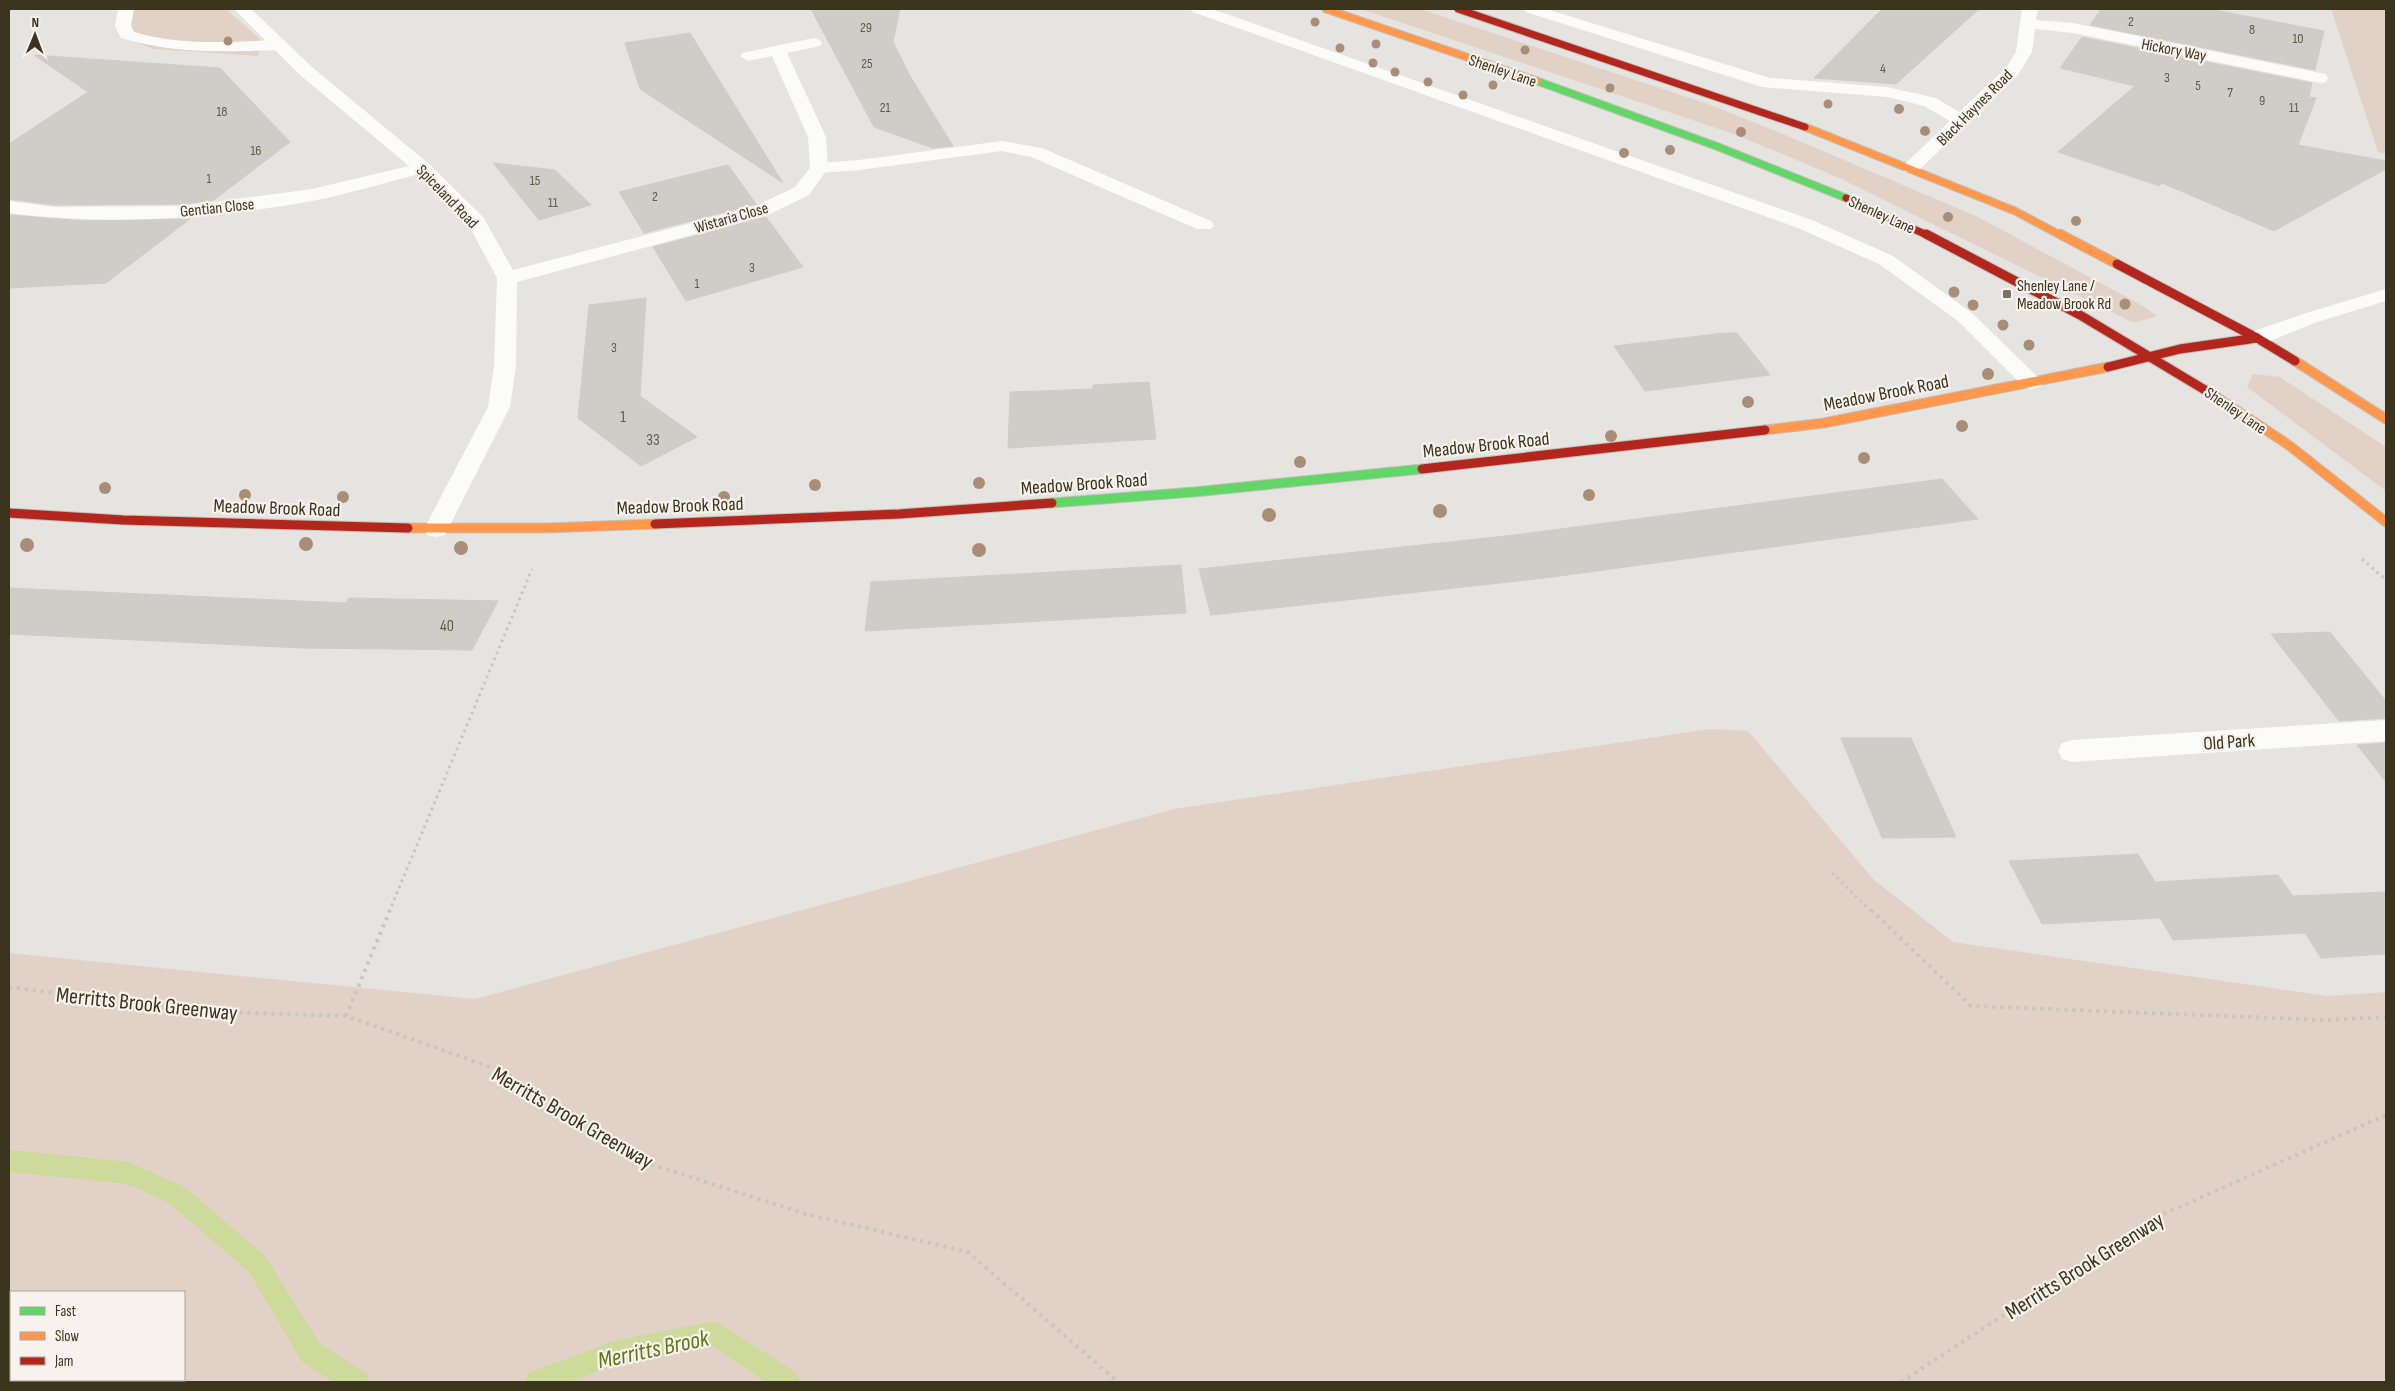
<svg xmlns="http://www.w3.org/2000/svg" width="2395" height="1391" viewBox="0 0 2395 1391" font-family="'Sofia Sans Condensed',sans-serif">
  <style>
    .green { fill: #e2d1c7; fill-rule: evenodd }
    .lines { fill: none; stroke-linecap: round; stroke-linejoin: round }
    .stream { fill: #ceda9b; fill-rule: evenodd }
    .building { fill: #cfcdc8; stroke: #cfcdc9 }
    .fast-far1-casing { stroke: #c3c0b9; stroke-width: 9 }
    .fast-casing { stroke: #c3c0b9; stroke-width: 11 }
    .slow-far1-casing { stroke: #c3c0b9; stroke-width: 9 }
    .slow-casing { stroke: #c3c0b9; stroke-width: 11 }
    .jam-far1-casing { stroke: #c3c0b9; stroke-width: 9 }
    .jam-casing { stroke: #c3c0b9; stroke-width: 11 }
    .path-far1 { stroke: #c8c6be; stroke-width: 3; stroke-dasharray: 2.5 4; stroke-linecap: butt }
    .path { stroke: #c8c6be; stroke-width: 4; stroke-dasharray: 3 5; stroke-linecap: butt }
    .lane { fill: #fbfbfa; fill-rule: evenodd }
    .street { fill: #fbfbfa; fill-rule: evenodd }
    .fast-far1 { stroke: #63d668; stroke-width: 7 }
    .fast { stroke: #63d668; stroke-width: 9 }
    .slow-far1 { stroke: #ff974d; stroke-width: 7 }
    .slow { stroke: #ff974d; stroke-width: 9 }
    .jam-far1 { stroke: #b3261e; stroke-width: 7 }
    .jam { stroke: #b3261e; stroke-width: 9 }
    .tree { fill: #a88e79 }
    .poi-dot { fill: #777261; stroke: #f7f2ed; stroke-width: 2 }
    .labels { text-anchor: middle; stroke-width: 4.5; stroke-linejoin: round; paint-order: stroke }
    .far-number-label { font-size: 14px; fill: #615b49 }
    .far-street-label { font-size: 16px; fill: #3b341d; stroke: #f7f2ed }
    .far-poi-label { font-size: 16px; fill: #3b341d; stroke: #f7f2ed; text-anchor: start }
    .number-label { font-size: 16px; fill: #615b49 }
    .street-label { font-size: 19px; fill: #3b341d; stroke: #f7f2ed }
    .near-street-label { font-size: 22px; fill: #3b341d; stroke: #f7f2ed }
    .near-water-label { font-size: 24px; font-style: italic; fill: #5f7613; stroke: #f7f2ed }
  </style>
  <rect width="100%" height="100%" fill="#e6e4e0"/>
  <g class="green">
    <polygon points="134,9 226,9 261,40 258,56 154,49 123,38"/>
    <polygon points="1361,9 1420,9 1708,104 1783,134 1978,217 2143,306 2157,316 2134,323 1837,177 1734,134"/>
    <polygon points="2331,9 2386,9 2386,154 2378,152"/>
    <polygon points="2253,374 2280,377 2386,447 2386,491 2247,387"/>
    <path d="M1710,729L1748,731L1874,880L1953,942L2327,996L2386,992V1382H9V953L475,999L1174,809ZM184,1292V1380H11V1292Z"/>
  </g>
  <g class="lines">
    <g class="stream">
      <polygon points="9,1150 128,1162 185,1187 265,1256 320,1344 366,1373 369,1382 334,1382 302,1362 249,1272 169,1203 127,1184 9,1172"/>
      <polygon points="715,1321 797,1373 800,1382 766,1382 712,1346 614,1365 570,1382 525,1382 529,1373 614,1341"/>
    </g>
  </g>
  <g class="building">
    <polygon points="811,9 900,9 893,42 910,76 953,146 933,148 874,127"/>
    <polygon points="1882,9 1979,9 1896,84 1814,78"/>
    <polygon points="2101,9 2209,9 2324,31 2315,70 2090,25"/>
    <polygon points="690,33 783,183 640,89 625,43"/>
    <polygon points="2082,37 2312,83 2309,97 2316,98 2298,145 2386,161 2386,169 2274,231 2162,183 2159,186 2058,152 2135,86 2060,68"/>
    <polygon points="34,55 220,68 290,142 214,200 184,204 55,205 9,199 9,144 88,92"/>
    <polygon points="493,163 555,170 591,205 539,220"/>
    <polygon points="728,165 756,204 644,233 619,192"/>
    <polygon points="9,215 84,221 190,219 106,283 9,288"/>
    <polygon points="766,217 803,267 686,301 653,247"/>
    <polygon points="646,298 640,396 697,437 641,466 578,418 589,305"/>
    <polygon points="1725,333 1737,333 1770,375 1645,391 1614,346"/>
    <polygon points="1149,382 1156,439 1008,448 1010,392 1093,389 1093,385"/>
    <polygon points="1942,479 1978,519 1545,578 1211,615 1199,569 1514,535"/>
    <polygon points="1181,565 1186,613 865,631 871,582"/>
    <polygon points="9,588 346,603 349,598 498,601 472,650 302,648 9,634"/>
    <polygon points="2330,632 2386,701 2386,718 2339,721 2271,634"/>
    <polygon points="1841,738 1911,738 1956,837 1882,838"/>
    <polygon points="2386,743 2386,782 2357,745"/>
    <polygon points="2138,854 2155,882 2278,875 2293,896 2386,892 2386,954 2321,958 2305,933 2173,940 2160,918 2042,924 2009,861"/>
  </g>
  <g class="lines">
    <defs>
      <polyline id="fast-far1" points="1537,81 1716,146 1846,198"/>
      <polyline id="fast" points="1052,503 1194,492 1422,469"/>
      <g id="slow-far1">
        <polyline points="1326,9 1537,81"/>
        <polyline points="1805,127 2015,211 2062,236"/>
      </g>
      <g id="slow">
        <polyline points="2060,234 2117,264"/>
        <polyline points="2295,361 2386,419"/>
        <polyline points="2215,396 2290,446 2386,522"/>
        <polyline points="1765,430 1824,423 2108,367"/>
        <polyline points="408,528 548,528 655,524"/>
      </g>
      <g id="jam-far1">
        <polyline points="1458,9 1805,127"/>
        <polyline points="1846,198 1929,236"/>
      </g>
      <g id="jam">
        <polyline points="1926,234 2080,315 2215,396"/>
        <polyline points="2117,264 2257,338 2295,361"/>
        <polyline points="2108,367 2180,349 2257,338"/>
        <polyline points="1422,469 1765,430"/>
        <polyline points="9,513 123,520 408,528"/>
        <polyline points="655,524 899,514 1052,503"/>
      </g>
    </defs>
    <use href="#fast-far1" class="fast-far1-casing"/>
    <use href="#fast" class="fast-casing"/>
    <use href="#slow-far1" class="slow-far1-casing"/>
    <use href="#slow" class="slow-casing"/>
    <use href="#jam-far1" class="jam-far1-casing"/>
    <use href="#jam" class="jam-casing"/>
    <g class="path-far1">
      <polyline points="2362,559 2386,580"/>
      <polyline points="1832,873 1872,912"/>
      <polyline points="389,912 532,569"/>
    </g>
    <g class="path">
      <polyline points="1871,910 1971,1006 2326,1020 2386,1017"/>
      <polyline points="9,987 187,1011 346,1016 504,1072 647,1163 806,1214 968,1252 1118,1382"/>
      <polyline points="346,1016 390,910"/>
      <polyline points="1901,1382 2148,1221 2386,1115"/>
    </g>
    <g class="lane">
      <path d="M118,9H134L131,26L134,32C181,46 230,42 279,40L287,45L279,50C225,52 174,54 121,38L115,26Z"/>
      <polygon points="1002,141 1042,148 1211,221 1214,225 1211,229 1197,229 1031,157 1002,151 859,170 819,173 813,172 810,168 813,164 819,163 859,160"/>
      <polygon points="2386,289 2386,301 2317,322 2265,343 2257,344 2249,343 2246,338 2249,333 2303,314"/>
    </g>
    <g class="street">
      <path d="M234,9H251L312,67L429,164L483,217L513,270L756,206L795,187L810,168L808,137L772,56L748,61L740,56L742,53L814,38L820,40L822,43L820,46L787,53L826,137L828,168L809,195L770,214L517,282L516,366L510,407L448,529L445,535L436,537L427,535L424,529L488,407L494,366L497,278L468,224L419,174C384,183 348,194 312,201C213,219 108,226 9,213V201L55,207L184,206L312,189L409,166L300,75Z"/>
      <polygon points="1190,9 1212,9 1812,220 1893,256 1972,313 2043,382 2040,387 2032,389 2024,387 1958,321 1879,264 1798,228 1193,12"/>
      <polygon points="1523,9 1546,9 1770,78 1887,87 1936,98 1959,112 2006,68 2016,52 2022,9 2038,9 2036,20 2073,23 2320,73 2326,74 2328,78 2326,82 2320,83 2073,33 2035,29 2032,52 2018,75 1917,172 1905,172 1902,168 1905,164 1950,121 1924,106 1887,97 1762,87 1526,12"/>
      <polygon points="2386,720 2386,741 2072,762 2062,759 2058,751 2062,743 2072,740"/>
    </g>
    <use href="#fast-far1" class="fast-far1"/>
    <use href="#fast" class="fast"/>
    <use href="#slow-far1" class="slow-far1"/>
    <use href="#slow" class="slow"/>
    <use href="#jam-far1" class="jam-far1"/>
    <use href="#jam" class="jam"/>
  </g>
  <g class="tree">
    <circle cx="1315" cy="22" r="4.5"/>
    <circle cx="228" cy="41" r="4.5"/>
    <circle cx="1376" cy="44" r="4.5"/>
    <circle cx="1340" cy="48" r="4.5"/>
    <circle cx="1525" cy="50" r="4.5"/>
    <circle cx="1373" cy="63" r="4.5"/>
    <circle cx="1395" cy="72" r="4.5"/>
    <circle cx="1428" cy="82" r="4.5"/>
    <circle cx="1493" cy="85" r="4.5"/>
    <circle cx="1610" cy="88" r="4.5"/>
    <circle cx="1463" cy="95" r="4.5"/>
    <circle cx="1828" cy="104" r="4.5"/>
    <circle cx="1899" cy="109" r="5"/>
    <circle cx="1925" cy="131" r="5"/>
    <circle cx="1741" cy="132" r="5"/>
    <circle cx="1670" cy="150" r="5"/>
    <circle cx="1624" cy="153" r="5"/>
    <circle cx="1948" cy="217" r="5"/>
    <circle cx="2076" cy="221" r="5"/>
    <circle cx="1954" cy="292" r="5.5"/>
    <circle cx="2125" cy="304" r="5.5"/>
    <circle cx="1973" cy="305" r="5.5"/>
    <circle cx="2003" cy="325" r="5.5"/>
    <circle cx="2029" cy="345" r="5.5"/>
    <circle cx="1988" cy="374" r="6"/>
    <circle cx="1748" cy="402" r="6"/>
    <circle cx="1962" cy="426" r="6"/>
    <circle cx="1611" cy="436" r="6"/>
    <circle cx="1864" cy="458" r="6"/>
    <circle cx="1300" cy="462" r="6"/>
    <circle cx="979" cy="483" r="6"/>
    <circle cx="815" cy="485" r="6"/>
    <circle cx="105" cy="488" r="6"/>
    <circle cx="245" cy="495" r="6"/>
    <circle cx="1589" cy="495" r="6"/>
    <circle cx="343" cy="497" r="6"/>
    <circle cx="724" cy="497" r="6"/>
    <circle cx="1440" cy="511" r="7"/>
    <circle cx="1269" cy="515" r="7"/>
    <circle cx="306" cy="544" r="7"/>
    <circle cx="27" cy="545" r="7"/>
    <circle cx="461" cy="548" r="7"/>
    <circle cx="979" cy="550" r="7"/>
  </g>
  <rect class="poi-dot" x="2002" y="289" width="10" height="10" rx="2.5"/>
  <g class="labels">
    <g class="far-number-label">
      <text x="2131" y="26">2</text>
      <text x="866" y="32">29</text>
      <text x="2252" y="34">8</text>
      <text x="2298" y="43">10</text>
      <text x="867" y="68">25</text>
      <text x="1883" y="73">4</text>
      <text x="2167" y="82">3</text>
      <text x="2198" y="90">5</text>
      <text x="2230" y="97">7</text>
      <text x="2262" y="105">9</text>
      <text x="885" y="112">21</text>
      <text x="2294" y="112">11</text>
      <text x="222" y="116">18</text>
      <text x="256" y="155">16</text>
      <text x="209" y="183">1</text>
      <text x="535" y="185">15</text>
      <text x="655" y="201">2</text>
      <text x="553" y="207">11</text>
      <text x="752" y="272">3</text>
      <text x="697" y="288">1</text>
      <text x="614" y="352">3</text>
    </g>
    <g class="far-street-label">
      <text transform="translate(2174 49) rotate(11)" y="6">Hickory Way</text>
      <text transform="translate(1503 70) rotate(19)" y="6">Shenley Lane</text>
      <text transform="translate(1974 107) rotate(-45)" y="6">Black Haynes Road</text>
      <text transform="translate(448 196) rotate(46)" y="6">Spiceland Road</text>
      <text transform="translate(217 207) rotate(-6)" y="6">Gentian Close</text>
      <text transform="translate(1882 214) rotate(24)" y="6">Shenley Lane</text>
      <text transform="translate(731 217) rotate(-16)" y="6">Wistaria Close</text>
      <text transform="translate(2236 410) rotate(34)" y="6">Shenley Lane</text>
    </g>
    <g class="far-poi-label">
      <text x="2017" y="291">Shenley Lane /<tspan x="2017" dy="18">Meadow Brook Rd</tspan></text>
    </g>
    <g class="number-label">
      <text x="623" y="422">1</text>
      <text x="653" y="445">33</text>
      <text x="447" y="631">40</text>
    </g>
    <g class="street-label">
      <text transform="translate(1886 392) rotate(-11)" y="7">Meadow Brook Road</text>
      <text transform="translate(1486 444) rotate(-6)" y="7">Meadow Brook Road</text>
      <text transform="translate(1084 483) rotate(-4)" y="7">Meadow Brook Road</text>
      <text transform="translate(680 505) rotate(-2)" y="7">Meadow Brook Road</text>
      <text transform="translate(277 507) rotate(2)" y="7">Meadow Brook Road</text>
      <text transform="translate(2229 741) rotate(-4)" y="7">Old Park</text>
    </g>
    <g class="near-street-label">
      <text transform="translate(147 1003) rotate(6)" y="8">Merritts Brook Greenway</text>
      <text transform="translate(573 1117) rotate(30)" y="8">Merritts Brook Greenway</text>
      <text transform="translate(2084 1265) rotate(-32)" y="8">Merritts Brook Greenway</text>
    </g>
    <g class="near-water-label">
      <text transform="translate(653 1349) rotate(-12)" y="8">Merritts Brook</text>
    </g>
  </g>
  <rect width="2395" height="1391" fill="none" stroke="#3b341d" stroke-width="20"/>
  <rect x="10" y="1291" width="175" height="90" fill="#f7f2ed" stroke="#aca69a"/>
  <rect x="20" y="1307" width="25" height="8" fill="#63d668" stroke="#aca69a"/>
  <text x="55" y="1316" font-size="15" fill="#3b341d">Fast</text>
  <rect x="20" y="1332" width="25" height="8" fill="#ff974d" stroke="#aca69a"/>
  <text x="55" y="1341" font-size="15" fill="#3b341d">Slow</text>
  <rect x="20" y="1357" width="25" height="8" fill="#b3261e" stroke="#aca69a"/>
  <text x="55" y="1366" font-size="15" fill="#3b341d">Jam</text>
  <g transform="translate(35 35) rotate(1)" stroke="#f7f2ed" stroke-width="4" paint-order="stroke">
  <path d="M0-4L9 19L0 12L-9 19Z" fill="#3b341d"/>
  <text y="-8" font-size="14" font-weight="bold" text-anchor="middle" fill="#3b341d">N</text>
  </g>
</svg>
